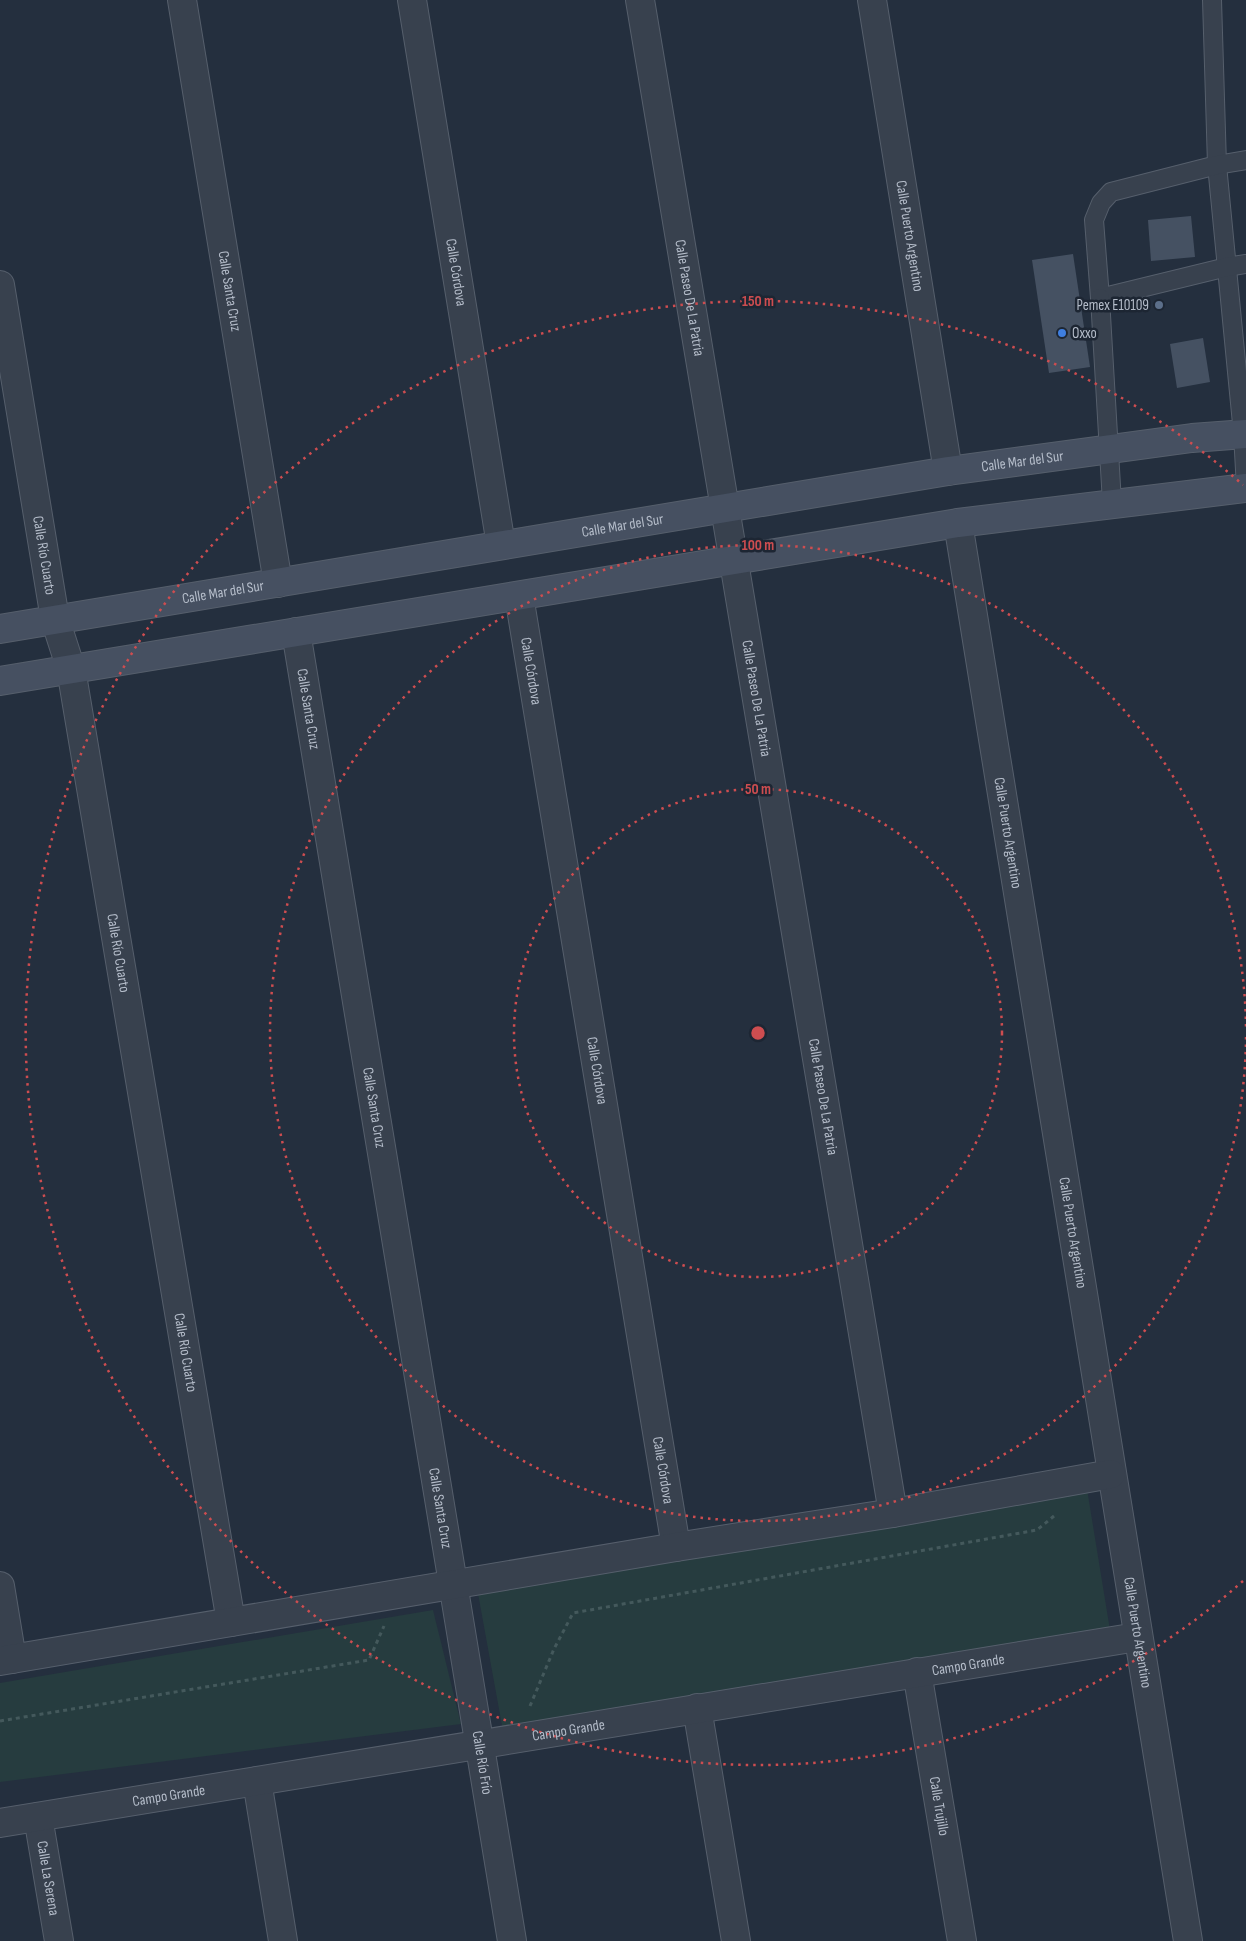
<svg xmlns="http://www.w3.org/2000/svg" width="1246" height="1941" viewBox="0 0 1246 1941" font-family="'Sofia Sans Condensed',sans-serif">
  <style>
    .green { fill: #263c3f }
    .building { fill: #455162 }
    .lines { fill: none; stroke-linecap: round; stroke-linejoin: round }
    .lane-casing { stroke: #565f6c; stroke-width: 20 }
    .street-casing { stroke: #565f6c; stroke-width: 30 }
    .secondary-casing { stroke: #565f6c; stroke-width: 30 }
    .path { stroke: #44595c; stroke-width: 3; stroke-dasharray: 4 4; stroke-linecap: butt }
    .lane { stroke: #38414e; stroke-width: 18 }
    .street { stroke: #38414e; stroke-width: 28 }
    .secondary { stroke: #465061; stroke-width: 28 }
    .ring { fill: none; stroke: #ce4d50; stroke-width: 2.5; stroke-dasharray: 2.5 5 }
    .service-dot { fill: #5c6f8a; stroke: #1d2633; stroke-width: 2 }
    .shop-dot { fill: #3f7fe0; stroke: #1d2633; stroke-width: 2 }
    .labels { text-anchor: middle; stroke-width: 5; stroke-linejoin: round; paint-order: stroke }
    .street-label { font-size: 15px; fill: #b4bcc9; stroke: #1d2633 }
    .poi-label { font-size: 15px; fill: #b4bcc9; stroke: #1d2633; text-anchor: end }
    .centre { fill: #ce4d50; stroke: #1d2633; stroke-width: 2.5 }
    .ring-label { font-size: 15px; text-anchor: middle; font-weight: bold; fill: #ce4d50; stroke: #1d2633; stroke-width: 5; stroke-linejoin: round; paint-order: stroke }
  </style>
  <rect width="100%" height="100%" fill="#242f3e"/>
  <g class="green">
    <polygon points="1087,1489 1110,1630 503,1731 477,1588"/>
    <polygon points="433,1610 461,1724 0,1782 0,1683"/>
  </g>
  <g class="building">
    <polygon points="1191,216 1195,257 1151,261 1148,220"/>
    <polygon points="1073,254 1090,367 1049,373 1032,260"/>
    <polygon points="1203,338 1210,382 1177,388 1170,344"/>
  </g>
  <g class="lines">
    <defs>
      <g id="lane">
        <polyline points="1212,0 1217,165 1243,434 1246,488"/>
        <polyline points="1246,160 1217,165 1111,192 1101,203 1094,220 1100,298 1227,267 1246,264"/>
        <polyline points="1100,298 1112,503"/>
      </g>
      <g id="street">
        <path id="s1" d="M182,0L278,583"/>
        <path id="s2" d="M412,0L501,545"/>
        <path id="s3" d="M640,0L893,1513"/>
        <path id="s4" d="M872,0L948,471"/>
        <path id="s5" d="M0,285L55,619L71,669L231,1622"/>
        <path id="s6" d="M958,523L1188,1941"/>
        <path id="s7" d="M519,596L676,1547"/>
        <path id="s8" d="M296,632L512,1941"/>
        <polyline points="0,1586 12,1659"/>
        <polyline points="0,1661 676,1547 893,1513 1111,1474"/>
        <path id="s9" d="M917,1672L962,1941"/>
        <polyline points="697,1708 736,1941"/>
        <polyline points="257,1781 283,1941"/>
        <path id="s10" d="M38,1817L59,1941"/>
        <path id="s11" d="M0,1823L1137,1637"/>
      </g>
      <g id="secondary">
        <path id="s12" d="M0,629L948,471L1192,438L1246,434"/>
        <polyline points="0,681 958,523 1246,488"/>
      </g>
    </defs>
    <use href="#lane" class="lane-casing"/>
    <use href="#street" class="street-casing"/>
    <use href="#secondary" class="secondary-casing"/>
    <g class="path">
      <polyline points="530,1706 554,1649 573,1613 1037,1530 1054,1516"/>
      <polyline points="0,1721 369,1660 384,1626"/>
    </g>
    <use href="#lane" class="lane"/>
    <use href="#street" class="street"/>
    <use href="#secondary" class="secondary"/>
  </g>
  <g class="ring">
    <circle cx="758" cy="1033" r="244"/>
    <path d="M1246 1037A488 488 0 1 1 1246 1029"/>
    <path d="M1243 1581A732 732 0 1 1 1243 485"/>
  </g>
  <circle class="service-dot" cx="1159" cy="305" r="5"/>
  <circle class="shop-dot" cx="1062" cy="333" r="5"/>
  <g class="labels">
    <g class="street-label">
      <text dy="5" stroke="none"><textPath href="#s4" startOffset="239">Calle Puerto Argentino</textPath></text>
      <text dy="5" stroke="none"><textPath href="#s2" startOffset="276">Calle Córdova</textPath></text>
      <text dy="5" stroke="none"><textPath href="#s1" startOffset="295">Calle Santa Cruz</textPath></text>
      <text dy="5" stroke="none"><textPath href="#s3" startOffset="302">Calle Paseo De La Patria</textPath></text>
      <text dy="5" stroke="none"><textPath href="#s12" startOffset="1036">Calle Mar del Sur</textPath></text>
      <text dy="5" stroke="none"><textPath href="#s12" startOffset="631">Calle Mar del Sur</textPath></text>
      <text dy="5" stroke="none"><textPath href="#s5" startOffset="274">Calle Río Cuarto</textPath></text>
      <text dy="5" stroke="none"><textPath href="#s12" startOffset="226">Calle Mar del Sur</textPath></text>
      <text dy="5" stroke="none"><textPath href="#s7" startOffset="76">Calle Córdova</textPath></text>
      <text dy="5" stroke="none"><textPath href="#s3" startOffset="708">Calle Paseo De La Patria</textPath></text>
      <text dy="5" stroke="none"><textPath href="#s8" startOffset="78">Calle Santa Cruz</textPath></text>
      <text dy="5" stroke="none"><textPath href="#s6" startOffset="314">Calle Puerto Argentino</textPath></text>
      <text dy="5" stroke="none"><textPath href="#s5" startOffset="679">Calle Río Cuarto</textPath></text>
      <text dy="5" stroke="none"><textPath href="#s7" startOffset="481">Calle Córdova</textPath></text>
      <text dy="5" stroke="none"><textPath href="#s3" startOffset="1112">Calle Paseo De La Patria</textPath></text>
      <text dy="5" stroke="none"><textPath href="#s8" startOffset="482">Calle Santa Cruz</textPath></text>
      <text dy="5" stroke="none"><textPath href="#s6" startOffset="719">Calle Puerto Argentino</textPath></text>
      <text dy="5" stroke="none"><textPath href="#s5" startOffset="1084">Calle Río Cuarto</textPath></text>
      <text dy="5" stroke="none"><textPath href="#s7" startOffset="886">Calle Córdova</textPath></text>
      <text dy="5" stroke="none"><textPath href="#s8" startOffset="888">Calle Santa Cruz</textPath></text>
      <text dy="5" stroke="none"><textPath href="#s6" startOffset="1124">Calle Puerto Argentino</textPath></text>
      <text dy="5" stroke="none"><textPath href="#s11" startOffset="981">Campo Grande</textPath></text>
      <text dy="5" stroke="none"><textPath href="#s11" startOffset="576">Campo Grande</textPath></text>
      <text dy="5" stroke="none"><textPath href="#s8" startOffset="1146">Calle Río Frío</textPath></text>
      <text dy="5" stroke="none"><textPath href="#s11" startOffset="171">Campo Grande</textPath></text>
      <text dy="5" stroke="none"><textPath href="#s9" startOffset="136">Calle Trujillo</textPath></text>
      <text dy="5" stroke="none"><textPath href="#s10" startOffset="62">Calle La Serena</textPath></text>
    </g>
    <g class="poi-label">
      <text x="1149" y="310">Pemex E10109</text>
      <text x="1072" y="338" text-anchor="start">Oxxo</text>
    </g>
  </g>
  <circle cx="758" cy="1033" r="8" class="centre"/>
  <g class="ring-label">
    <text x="758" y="306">150 m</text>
    <text x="758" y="550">100 m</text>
    <text x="758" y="794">50 m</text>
  </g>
</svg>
